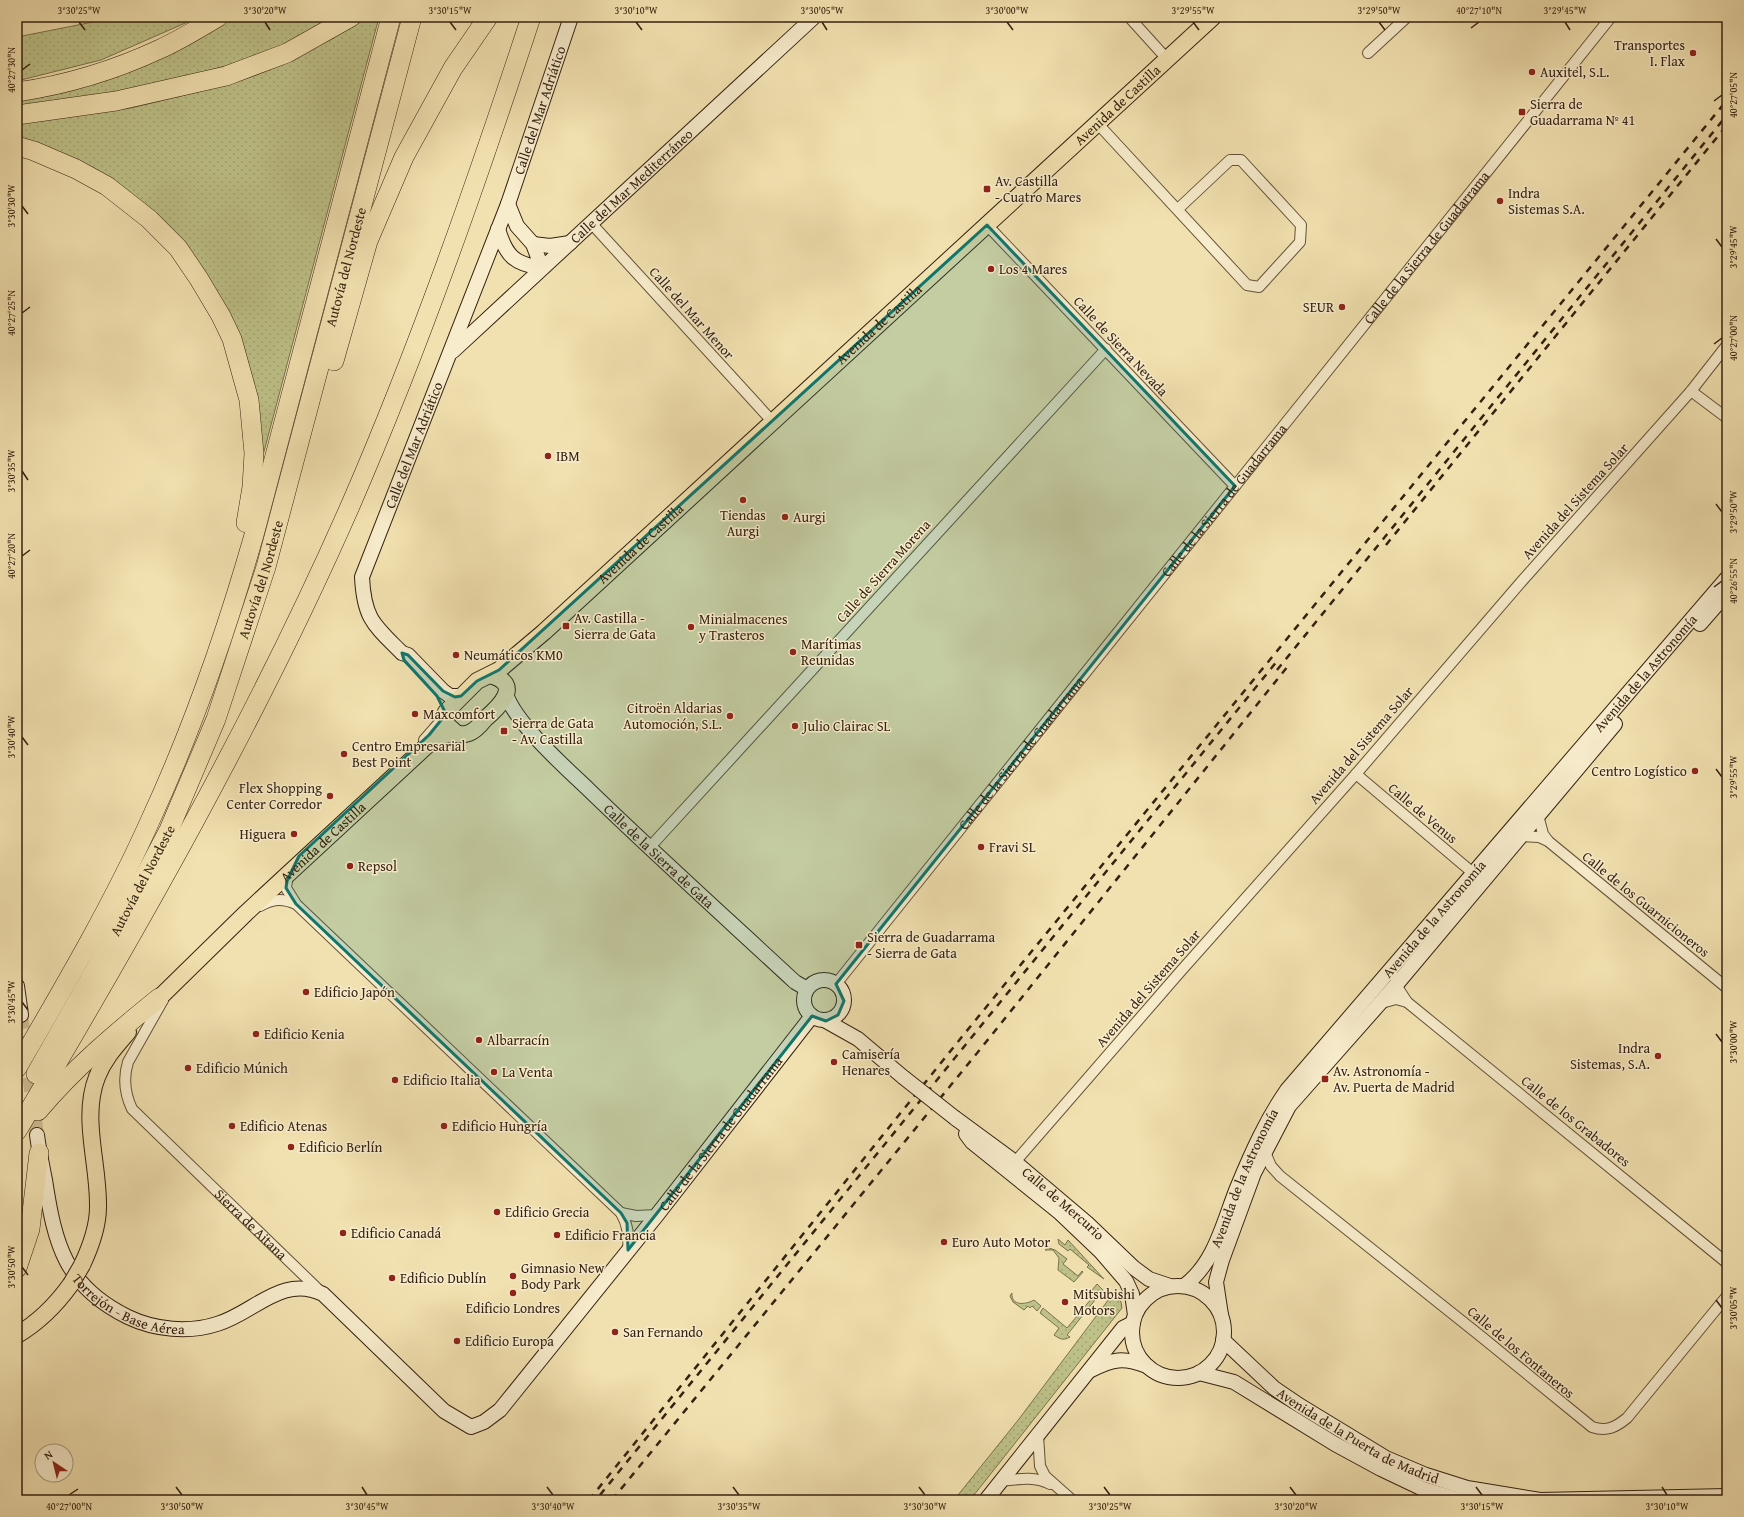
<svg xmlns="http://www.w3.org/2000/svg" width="1744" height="1517" viewBox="0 0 1744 1517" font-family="'Gentium Book Plus',serif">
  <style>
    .green { fill: url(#green-dots); stroke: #7a724c }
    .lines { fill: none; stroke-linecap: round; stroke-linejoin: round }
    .secondary-tunnel { stroke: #ccbb90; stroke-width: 14; stroke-dasharray: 14 7; stroke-linecap: butt }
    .street-casing { stroke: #645138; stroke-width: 12 }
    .secondary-casing { stroke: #352110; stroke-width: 16 }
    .primary-casing { stroke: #352110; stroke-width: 18 }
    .highway-casing { stroke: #352110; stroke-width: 20 }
    .street { stroke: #f7eccc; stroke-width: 10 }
    .secondary { stroke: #f7eccc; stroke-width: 14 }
    .primary { stroke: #f2e1b0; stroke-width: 16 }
    .highway { stroke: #f2e1b0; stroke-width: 19 }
    .rail { stroke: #352110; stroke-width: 2.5; stroke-dasharray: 7 7; stroke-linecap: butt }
    .secondary-bridge-casing { stroke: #352110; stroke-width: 16; stroke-linecap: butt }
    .primary-bridge-casing { stroke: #352110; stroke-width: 18; stroke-linecap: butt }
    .secondary-bridge { stroke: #f7eccc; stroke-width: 14 }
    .primary-bridge { stroke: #f2e1b0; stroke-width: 16 }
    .marked { fill: #0f766e; fill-opacity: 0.2; stroke: #0f766e; stroke-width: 3; stroke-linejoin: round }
    .ticks { fill: none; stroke: #352110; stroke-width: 1.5 }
    .poi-dot { fill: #8f2418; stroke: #f7eccc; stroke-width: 1.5 }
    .labels { text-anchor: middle; stroke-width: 3; stroke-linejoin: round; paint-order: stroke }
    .poi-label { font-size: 14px; fill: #352110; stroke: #f7eccc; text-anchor: start }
    .street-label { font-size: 14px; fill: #352110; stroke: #f7eccc }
    .neatline { fill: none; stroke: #352110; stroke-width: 1.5 }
    .ticks-label { font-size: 10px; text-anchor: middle; fill: #352110 }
  </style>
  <defs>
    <pattern id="green-dots" width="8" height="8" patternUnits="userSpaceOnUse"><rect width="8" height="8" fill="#bec288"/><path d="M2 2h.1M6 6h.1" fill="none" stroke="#a4a674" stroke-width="1.8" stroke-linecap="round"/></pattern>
  </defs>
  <rect width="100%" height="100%" fill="#f2e1b0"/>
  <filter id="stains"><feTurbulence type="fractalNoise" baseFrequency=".005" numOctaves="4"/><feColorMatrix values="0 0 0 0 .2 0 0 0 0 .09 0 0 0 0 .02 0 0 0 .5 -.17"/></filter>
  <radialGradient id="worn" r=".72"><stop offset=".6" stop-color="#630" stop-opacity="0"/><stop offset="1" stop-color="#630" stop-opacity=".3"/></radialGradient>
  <g class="green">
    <polygon points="107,17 199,17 101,60 17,81 17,37 93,22"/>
    <path d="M234,17H341C240,72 131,94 17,107V100L105,79L196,41Z"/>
    <polygon points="369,17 379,17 257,478 252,392 159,218 17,140 17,122 131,108 197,92 276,66 328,41"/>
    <polygon points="1058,1239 1065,1245 1068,1240 1104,1279 1087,1267 1089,1265 1070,1249 1068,1251 1059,1244"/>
    <polygon points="1049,1248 1055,1250 1067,1259 1063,1264 1078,1276 1082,1271 1083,1272 1074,1282 1058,1270 1059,1258 1053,1250 1045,1250"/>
    <path d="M1097,1284L1103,1290L1102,1297L1099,1295L1067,1335L1070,1337C1063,1341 1060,1339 1054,1335L1059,1328L1040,1313L1043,1308L1067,1328L1092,1298L1088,1295Z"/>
    <polygon points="1115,1291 1121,1302 1122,1308 970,1500 954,1500 1019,1419"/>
    <path d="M1012,1293C1011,1306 1025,1305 1034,1300L1041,1306L1037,1311L1032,1306L1030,1308L1028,1306L1024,1310L1013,1302L1010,1296Z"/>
  </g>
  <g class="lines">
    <polyline class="secondary-tunnel" points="21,1015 37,1135"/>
    <defs>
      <g id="street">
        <polyline points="1129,17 1167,59"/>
        <polyline points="1368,53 1407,17"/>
        <polyline points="1098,124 1247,285 1259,287 1300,242 1301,225 1241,160 1230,160 1178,209"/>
        <polyline points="591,223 772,421"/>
        <polyline points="987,225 1235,486"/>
        <polyline points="1691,391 1727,418"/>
        <polyline points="424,740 445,716"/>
        <polyline points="1356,774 1473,873 1480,873"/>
        <polyline points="1538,815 1543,834 1548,841 1727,988"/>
        <polyline points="1516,836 1539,837 1548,841"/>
        <polyline points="649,848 1106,349"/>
        <path d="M288,874L286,888L296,904L621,1213C628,1225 629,1236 628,1250"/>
        <path d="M260,906C273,899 282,898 296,904"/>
        <polyline points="1396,978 1396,985 1407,1002 1727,1263"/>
        <path id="s1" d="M836,984L1611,17"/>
        <path id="s2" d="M163,1000L128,1062C123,1078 125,1094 132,1109L322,1293"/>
        <polyline points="1378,1004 1396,999 1407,1002"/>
        <path d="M1265,1152L1271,1166L1280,1176L1483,1338L1592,1427C1607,1432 1616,1427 1627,1418L1727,1296"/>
        <polyline points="1009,1162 1015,1162 1180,972 1356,774 1522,581 1691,391 1727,345"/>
        <polyline points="621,1213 636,1216 657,1215"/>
        <polyline points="1038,1435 1040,1466 1045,1476 1072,1500"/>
        <path d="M1001,1481C1019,1479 1034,1476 1050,1484"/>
      </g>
      <g id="secondary">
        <path d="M498,229C506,256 514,264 542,268L533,244L517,226L508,204"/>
        <polyline points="533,244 550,246 570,243"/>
        <path id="s3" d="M453,351L814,17"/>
        <polyline points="1700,624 1727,593"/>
        <path id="s4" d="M506,694C516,724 565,767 589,790C656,855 726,918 795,982L807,989"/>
        <path id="s5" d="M461,696H450L443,691L408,655L402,653C374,625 364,619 362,577L508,204L571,17"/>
        <circle cx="824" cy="1000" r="20"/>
        <polyline points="17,986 21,1015"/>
        <polyline points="826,1021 858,1039 903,1077"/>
        <path id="s6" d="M955,1118L1015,1162L1087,1223L1134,1268L1149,1279L1170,1286"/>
        <polyline points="966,1134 972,1142 1059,1212 1101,1252 1126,1281 1132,1294 1135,1315"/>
        <path id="s7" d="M37,1135C39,1150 42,1165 45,1180C55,1245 65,1286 128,1317C155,1330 189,1333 217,1324C254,1313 282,1274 323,1294L444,1411L471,1427L484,1422L500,1410L657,1215L812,1016"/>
        <path id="s8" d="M1184,1286C1215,1263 1223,1223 1237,1188C1251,1154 1266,1120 1287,1090L1727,578"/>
        <circle cx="1178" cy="1332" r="46"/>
        <polyline points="1221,1315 1216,1282 1222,1260 1254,1173 1289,1106 1396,985 1615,724"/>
        <path id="s9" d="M1223,1340L1274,1388L1299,1405L1386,1458L1426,1475L1467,1488L1540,1500L1727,1496"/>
        <path d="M1091,1370C1113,1359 1123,1357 1147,1366"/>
        <polyline points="1199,1373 1234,1382 1335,1444 1381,1469 1423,1489 1460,1500"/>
        <polyline points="986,1500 1123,1328 1133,1323"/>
      </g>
      <g id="primary">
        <path id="s10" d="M457,734L446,724V712L477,681L499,670L544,632L1213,17"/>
        <path id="s11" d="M150,1007L246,913L433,740C438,738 443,735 448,734C455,733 462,736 469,733C475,731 481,724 485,719C500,706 523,684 490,675"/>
        <path d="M82,1265C91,1246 98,1227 98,1207C99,1164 81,1118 97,1077C104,1059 116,1046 128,1032"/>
        <path d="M17,1335C39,1322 56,1305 71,1284"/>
      </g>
      <g id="highway">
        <path d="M17,92C65,85 115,70 160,49C180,40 199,28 218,17"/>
        <polyline points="17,115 116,101 226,76 287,53 351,17"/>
        <polyline points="17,146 34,151 76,169 107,186 149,219 178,248 199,279 221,316 232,339 249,400 254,453 252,487 246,523"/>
        <polyline points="334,361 368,241 404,157 453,68 488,17"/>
        <path d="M17,1068C64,987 112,906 150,821C193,728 226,633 254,535L391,17"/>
        <path id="s12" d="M36,1074L95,970L169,830L216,719L266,567L412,17"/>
        <path d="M38,1111C73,1069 117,1032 159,998"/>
        <path d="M17,1131C138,927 256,721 351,504C420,345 477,181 531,17"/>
        <polyline points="17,1268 30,1229 39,1153"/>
      </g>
    </defs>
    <use href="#street" class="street-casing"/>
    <use href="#secondary" class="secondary-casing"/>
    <use href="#primary" class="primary-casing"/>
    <use href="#highway" class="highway-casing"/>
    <use href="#street" class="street"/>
    <use href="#secondary" class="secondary"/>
    <use href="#primary" class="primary"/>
    <use href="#highway" class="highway"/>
    <g class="rail">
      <polyline points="1386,545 1727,125"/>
      <polyline points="1277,670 1727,115"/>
      <polyline points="600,1495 1278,660"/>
      <polyline points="589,1500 965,1033 1727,100"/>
      <polyline points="612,1500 982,1047 1288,666"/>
    </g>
    <defs>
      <polyline id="secondary-bridge" points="903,1077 955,1118"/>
      <polyline id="primary-bridge" points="71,1284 82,1265"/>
    </defs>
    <use href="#secondary-bridge" class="secondary-bridge-casing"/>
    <use href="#primary-bridge" class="primary-bridge-casing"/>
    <use href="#secondary-bridge" class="secondary-bridge"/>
    <use href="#primary-bridge" class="primary-bridge"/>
  </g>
  <path class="marked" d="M987,225L1235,486L836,984L844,1001L838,1015L826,1021L812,1016L628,1250L627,1223L621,1213L296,904L286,888L287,881L299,856L429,735L446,714L437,696L404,660L402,653L408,655L443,691L455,697L461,696L477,681L499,670Z"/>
  <path class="ticks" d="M79,22L85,30M265,22L270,30M450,22L456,30M636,22L642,30M822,22L827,30M1007,22L1013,30M1193,22L1199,30M1379,22L1385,30M1565,22L1570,30M1471,28L1479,22M22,70L30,64M1714,101L1722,95M22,206L28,214M1716,239L1722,247M22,313L30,307M1714,344L1722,338M22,471L28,480M1716,504L1722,512M22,556L30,550M1714,587L1722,581M22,737L28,745M1716,769L1722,777M22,1002L28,1010M1716,1034L1722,1042M22,1267L28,1275M1716,1300L1722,1308M176,1487L182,1495M362,1487L367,1495M547,1487L553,1495M733,1487L739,1495M919,1487L925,1495M1104,1487L1110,1495M1290,1487L1296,1495M1476,1487L1482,1495M1662,1487L1667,1495M69,1495L78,1489"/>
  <g class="poi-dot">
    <circle cx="1693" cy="53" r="4"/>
    <circle cx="1532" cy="72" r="4"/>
    <rect x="1518" y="108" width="8" height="8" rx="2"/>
    <rect x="983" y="185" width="8" height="8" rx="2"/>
    <circle cx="1500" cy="201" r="4"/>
    <circle cx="991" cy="269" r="4"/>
    <circle cx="1342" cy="307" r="4"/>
    <circle cx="548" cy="456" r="4"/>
    <circle cx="743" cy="500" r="4"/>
    <circle cx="785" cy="517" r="4"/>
    <rect x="562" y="622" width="8" height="8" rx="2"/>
    <circle cx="691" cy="627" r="4"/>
    <circle cx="793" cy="652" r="4"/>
    <circle cx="456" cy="655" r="4"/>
    <circle cx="415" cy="714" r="4"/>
    <circle cx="730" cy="716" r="4"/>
    <circle cx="795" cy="726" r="4"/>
    <rect x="500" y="727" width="8" height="8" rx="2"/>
    <circle cx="344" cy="754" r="4"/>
    <circle cx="1695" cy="771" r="4"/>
    <circle cx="330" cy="796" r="4"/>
    <circle cx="294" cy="834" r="4"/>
    <circle cx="981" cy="847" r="4"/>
    <circle cx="350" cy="866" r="4"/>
    <rect x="855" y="941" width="8" height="8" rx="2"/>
    <circle cx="306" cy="992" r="4"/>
    <circle cx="256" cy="1034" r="4"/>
    <circle cx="479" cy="1040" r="4"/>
    <circle cx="1658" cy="1056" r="4"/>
    <circle cx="834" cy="1062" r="4"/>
    <circle cx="188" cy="1068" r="4"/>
    <circle cx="494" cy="1072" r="4"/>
    <rect x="1321" y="1075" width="8" height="8" rx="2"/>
    <circle cx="395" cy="1080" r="4"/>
    <circle cx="232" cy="1126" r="4"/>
    <circle cx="444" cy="1126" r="4"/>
    <circle cx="291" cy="1147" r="4"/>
    <circle cx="497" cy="1212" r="4"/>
    <circle cx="343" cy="1233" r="4"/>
    <circle cx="557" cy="1235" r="4"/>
    <circle cx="944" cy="1242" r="4"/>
    <circle cx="513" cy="1276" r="4"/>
    <circle cx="392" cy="1278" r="4"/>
    <circle cx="513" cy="1293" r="4"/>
    <circle cx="1065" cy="1302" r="4"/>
    <circle cx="615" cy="1332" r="4"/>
    <circle cx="457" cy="1341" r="4"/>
  </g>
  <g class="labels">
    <g class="poi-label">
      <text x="1685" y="50" text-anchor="end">Transportes<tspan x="1685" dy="16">I. Flax</tspan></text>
      <text x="1540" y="77">Auxitel, S.L.</text>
      <text x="1530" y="109">Sierra de<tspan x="1530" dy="16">Guadarrama Nº 41</tspan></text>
      <text x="995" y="186">Av. Castilla<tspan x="995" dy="16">- Cuatro Mares</tspan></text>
      <text x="1508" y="198">Indra<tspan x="1508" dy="16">Sistemas S.A.</tspan></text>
      <text x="999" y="274">Los 4 Mares</text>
      <text x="1334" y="312" text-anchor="end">SEUR</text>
      <text x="556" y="461">IBM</text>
      <text x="743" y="520" text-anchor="middle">Tiendas<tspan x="743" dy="16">Aurgi</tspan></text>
      <text x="793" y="522">Aurgi</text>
      <text x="574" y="623">Av. Castilla -<tspan x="574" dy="16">Sierra de Gata</tspan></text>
      <text x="699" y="624">Minialmacenes<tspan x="699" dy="16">y Trasteros</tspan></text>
      <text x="801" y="649">Marítimas<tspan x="801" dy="16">Reunidas</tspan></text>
      <text x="464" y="660">Neumáticos KM0</text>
      <text x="722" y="713" text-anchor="end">Citroën Aldarias<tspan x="722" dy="16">Automoción, S.L.</tspan></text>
      <text x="423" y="719">Maxcomfort</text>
      <text x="512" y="728">Sierra de Gata<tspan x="512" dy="16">- Av. Castilla</tspan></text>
      <text x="803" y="731">Julio Clairac SL</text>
      <text x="352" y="751">Centro Empresarial<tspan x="352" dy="16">Best Point</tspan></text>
      <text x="1687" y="776" text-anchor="end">Centro Logístico</text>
      <text x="322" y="793" text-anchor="end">Flex Shopping<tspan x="322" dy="16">Center Corredor</tspan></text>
      <text x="286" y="839" text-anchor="end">Higuera</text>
      <text x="989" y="852">Fravi SL</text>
      <text x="358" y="871">Repsol</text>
      <text x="867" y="942">Sierra de Guadarrama<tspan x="867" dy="16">- Sierra de Gata</tspan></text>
      <text x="314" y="997">Edificio Japón</text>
      <text x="264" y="1039">Edificio Kenia</text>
      <text x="487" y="1045">Albarracín</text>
      <text x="1650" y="1053" text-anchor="end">Indra<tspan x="1650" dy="16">Sistemas, S.A.</tspan></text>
      <text x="842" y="1059">Camisería<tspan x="842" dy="16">Henares</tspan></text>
      <text x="196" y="1073">Edificio Múnich</text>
      <text x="1333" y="1076">Av. Astronomía -<tspan x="1333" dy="16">Av. Puerta de Madrid</tspan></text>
      <text x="502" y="1077">La Venta</text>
      <text x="403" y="1085">Edificio Italia</text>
      <text x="240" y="1131">Edificio Atenas</text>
      <text x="452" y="1131">Edificio Hungría</text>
      <text x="299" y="1152">Edificio Berlín</text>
      <text x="505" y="1217">Edificio Grecia</text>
      <text x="351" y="1238">Edificio Canadá</text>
      <text x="565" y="1240">Edificio Francia</text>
      <text x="952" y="1247">Euro Auto Motor</text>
      <text x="521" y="1273">Gimnasio New<tspan x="521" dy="16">Body Park</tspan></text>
      <text x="400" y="1283">Edificio Dublín</text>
      <text x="1073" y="1299">Mitsubishi<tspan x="1073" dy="16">Motors</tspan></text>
      <text x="513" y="1313" text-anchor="middle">Edificio Londres</text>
      <text x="623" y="1337">San Fernando</text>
      <text x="465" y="1346">Edificio Europa</text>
    </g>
    <g class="street-label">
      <text dy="5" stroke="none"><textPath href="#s10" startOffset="933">Avenida de Castilla</textPath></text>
      <text dy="5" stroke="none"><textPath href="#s5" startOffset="665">Calle del Mar Adriático</textPath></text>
      <text dy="5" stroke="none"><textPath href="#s3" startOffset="243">Calle del Mar Mediterráneo</textPath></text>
      <text dy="5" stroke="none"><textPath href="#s1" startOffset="944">Calle de la Sierra de Guadarrama</textPath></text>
      <text dy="5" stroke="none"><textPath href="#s12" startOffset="869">Autovía del Nordeste</textPath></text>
      <text transform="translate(692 313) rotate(48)" y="5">Calle del Mar Menor</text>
      <text dy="5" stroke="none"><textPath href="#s10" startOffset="609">Avenida de Castilla</textPath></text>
      <text transform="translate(1121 346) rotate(47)" y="5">Calle de Sierra Nevada</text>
      <text dy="5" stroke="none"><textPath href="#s5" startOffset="307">Calle del Mar Adriático</textPath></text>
      <text dy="5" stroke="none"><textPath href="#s1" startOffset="620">Calle de la Sierra de Guadarrama</textPath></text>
      <text transform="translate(1575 501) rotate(-48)" y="5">Avenida del Sistema Solar</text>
      <text dy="5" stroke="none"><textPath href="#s10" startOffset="285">Avenida de Castilla</textPath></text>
      <text transform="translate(883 571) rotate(-48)" y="5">Calle de Sierra Morena</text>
      <text dy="5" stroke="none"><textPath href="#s12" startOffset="545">Autovía del Nordeste</textPath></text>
      <text dy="5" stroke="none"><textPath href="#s8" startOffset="773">Avenida de la Astronomía</textPath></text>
      <text transform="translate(1361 745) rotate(-49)" y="5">Avenida del Sistema Solar</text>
      <text dy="5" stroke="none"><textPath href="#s1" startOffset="296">Calle de la Sierra de Guadarrama</textPath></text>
      <text transform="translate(1423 813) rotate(40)" y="5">Calle de Venus</text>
      <text dy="5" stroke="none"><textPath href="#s11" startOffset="239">Avenida de Castilla</textPath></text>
      <text dy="5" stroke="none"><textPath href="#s4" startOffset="224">Calle de la Sierra de Gata</textPath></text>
      <text dy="5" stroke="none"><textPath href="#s12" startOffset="221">Autovía del Nordeste</textPath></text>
      <text transform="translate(1646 904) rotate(39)" y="5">Calle de los Guarnicioneros</text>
      <text dy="5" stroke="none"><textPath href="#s8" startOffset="449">Avenida de la Astronomía</textPath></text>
      <text transform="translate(1148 988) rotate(-49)" y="5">Avenida del Sistema Solar</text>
      <text transform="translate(1576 1121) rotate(39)" y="5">Calle de los Grabadores</text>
      <text dy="5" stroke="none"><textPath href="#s7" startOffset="1008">Calle de la Sierra de Guadarrama</textPath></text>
      <text dy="5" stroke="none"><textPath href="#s8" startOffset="125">Avenida de la Astronomía</textPath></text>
      <text dy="5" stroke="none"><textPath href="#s6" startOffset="138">Calle de Mercurio</textPath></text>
      <text dy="5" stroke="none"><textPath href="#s2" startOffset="285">Sierra de Aitana</textPath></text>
      <text dy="5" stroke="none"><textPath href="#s7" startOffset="210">Torrejón - Base Aérea</textPath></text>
      <text transform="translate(1521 1352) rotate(40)" y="5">Calle de los Fontaneros</text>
      <text dy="5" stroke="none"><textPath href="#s9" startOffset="167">Avenida de la Puerta de Madrid</textPath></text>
    </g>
  </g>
  <rect width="1744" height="1517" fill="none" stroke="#f2e1b0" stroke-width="44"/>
  <g transform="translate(54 1463) rotate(325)"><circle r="19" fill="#f7eccc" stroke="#a99b81"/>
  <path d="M0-3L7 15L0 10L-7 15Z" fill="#8f2418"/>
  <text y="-6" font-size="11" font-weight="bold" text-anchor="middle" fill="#352110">N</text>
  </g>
  <rect x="22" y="22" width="1700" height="1473" class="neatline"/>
  <g class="ticks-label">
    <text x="79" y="14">3°30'25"W</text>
    <text x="265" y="14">3°30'20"W</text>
    <text x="450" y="14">3°30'15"W</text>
    <text x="636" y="14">3°30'10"W</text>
    <text x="822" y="14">3°30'05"W</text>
    <text x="1007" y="14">3°30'00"W</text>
    <text x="1193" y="14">3°29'55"W</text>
    <text x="1379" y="14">3°29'50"W</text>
    <text x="1479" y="14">40°27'10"N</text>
    <text x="1565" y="14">3°29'45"W</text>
    <text transform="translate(11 70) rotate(-90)" y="4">40°27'30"N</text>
    <text transform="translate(1733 95) rotate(-90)" y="4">40°27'05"N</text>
    <text transform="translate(11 206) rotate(-90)" y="4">3°30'30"W</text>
    <text transform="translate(1733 247) rotate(-90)" y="4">3°29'45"W</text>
    <text transform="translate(11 313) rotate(-90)" y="4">40°27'25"N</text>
    <text transform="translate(1733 338) rotate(-90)" y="4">40°27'00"N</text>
    <text transform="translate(11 471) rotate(-90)" y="4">3°30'35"W</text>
    <text transform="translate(1733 512) rotate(-90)" y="4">3°29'50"W</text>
    <text transform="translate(11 556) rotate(-90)" y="4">40°27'20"N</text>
    <text transform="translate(1733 581) rotate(-90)" y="4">40°26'55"N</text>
    <text transform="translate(11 737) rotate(-90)" y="4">3°30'40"W</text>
    <text transform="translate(1733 777) rotate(-90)" y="4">3°29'55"W</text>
    <text transform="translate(11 1002) rotate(-90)" y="4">3°30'45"W</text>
    <text transform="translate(1733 1042) rotate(-90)" y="4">3°30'00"W</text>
    <text transform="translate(11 1267) rotate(-90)" y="4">3°30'50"W</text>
    <text transform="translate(1733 1308) rotate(-90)" y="4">3°30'05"W</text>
    <text x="69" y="1510">40°27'00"N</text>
    <text x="182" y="1510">3°30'50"W</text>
    <text x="367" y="1510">3°30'45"W</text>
    <text x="553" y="1510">3°30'40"W</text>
    <text x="739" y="1510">3°30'35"W</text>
    <text x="925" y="1510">3°30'30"W</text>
    <text x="1110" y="1510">3°30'25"W</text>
    <text x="1296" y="1510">3°30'20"W</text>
    <text x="1482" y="1510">3°30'15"W</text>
    <text x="1667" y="1510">3°30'10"W</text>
  </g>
  <rect width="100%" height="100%" filter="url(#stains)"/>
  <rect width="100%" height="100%" fill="url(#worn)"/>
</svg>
